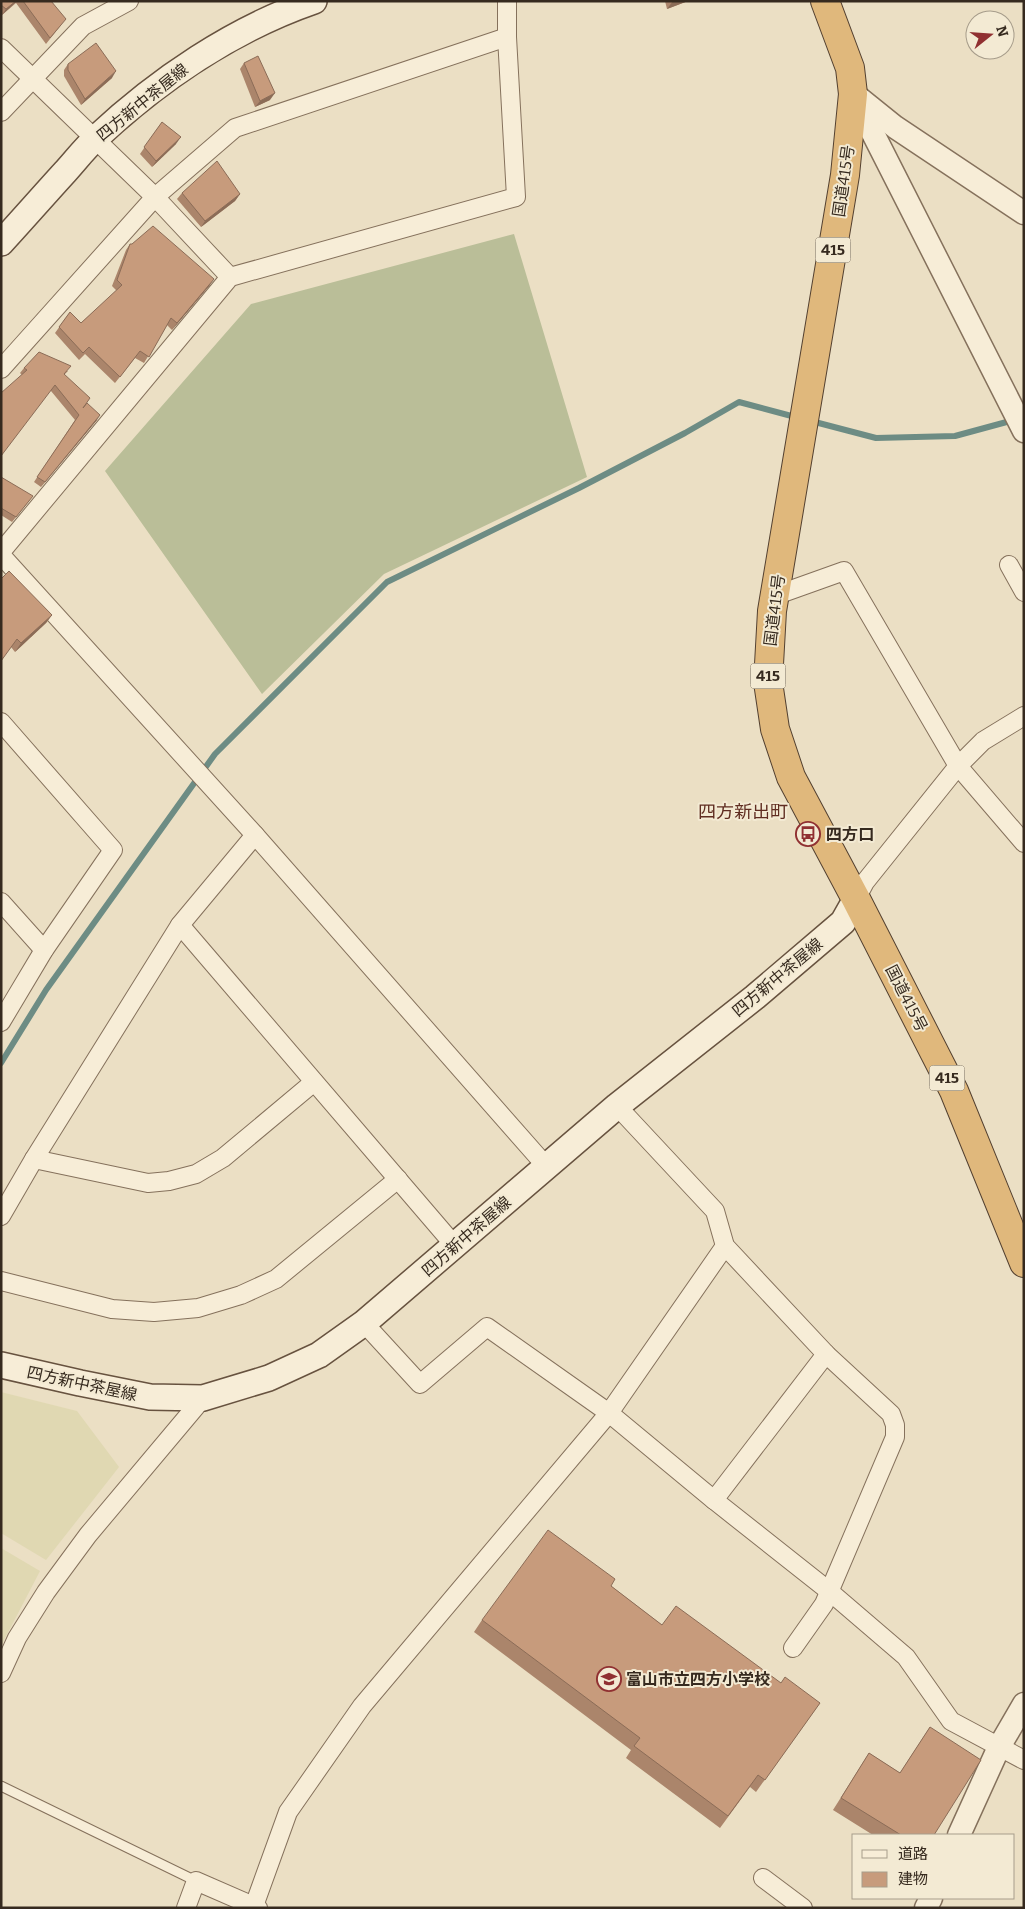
<svg xmlns="http://www.w3.org/2000/svg" width="1025" height="1909" viewBox="0 0 1025 1909" font-family="Bitter,'Noto Sans JP',serif">
  <style>
    .farmland { fill: #e0d8b2 }
    .cemetery { fill: #babe98 }
    .lines { fill: none; stroke-linecap: round; stroke-linejoin: round }
    .stream { stroke: #6d8c84; stroke-width: 6 }
    .service-casing { stroke: #85715c; stroke-width: 11 }
    .minor-casing { stroke: #85715c; stroke-width: 20 }
    .tertiary-casing { stroke: #85715c; stroke-width: 25 }
    .secondary-casing { stroke: #67523f; stroke-width: 28 }
    .trunk-casing { stroke: #534030; stroke-width: 30 }
    .service { stroke: #f7edd7; stroke-width: 9 }
    .minor { stroke: #f7edd7; stroke-width: 18 }
    .tertiary { stroke: #f7edd7; stroke-width: 22 }
    .secondary { stroke: #f7edd7; stroke-width: 25 }
    .trunk { stroke: #e0b87c; stroke-width: 28 }
    .wall { fill: #ab856b }
    .shaded-wall { fill: #8b6c57 }
    .building { fill: #c79b7c; stroke: #8b6c57 }
    .labels { text-anchor: middle; stroke-width: 4; stroke-linejoin: round; paint-order: stroke }
    .shield { fill: #f3ead3; stroke: #6f6455; stroke-width: 1 }
    .shield-label { font-size: 15px; font-weight: bold; fill: #362a1f }
    .street-label { font-size: 16px; fill: #362a1f; stroke: #f3ead3 }
    .poi-label { font-size: 16px; font-weight: bold; fill: #362a1f; stroke: #f3ead3; text-anchor: start }
    .neighbourhood-label { font-size: 18px; fill: #602d21; stroke: #f3ead3 }
  </style>
  <rect width="100%" height="100%" fill="#ebdfc4"/>
  <g class="farmland">
    <polygon points="1,1392 77,1411 119,1467 46,1560 1,1533"/>
    <polygon points="1,1548 40,1571 1,1646"/>
  </g>
  <polygon class="cemetery" points="514,234 587,477 384,574 262,694 105,471 251,304"/>
  <g class="lines">
    <g class="stream">
      <polyline points="811,421 876,438 955,436 1014,420"/>
      <polyline points="1,1063 46,990 215,754 387,582 579,488 685,433 739,402 799,418"/>
    </g>
    <defs>
      <polyline id="service" points="1,1786 196,1881"/>
      <g id="minor">
        <polyline points="1,48 155,197 230,277"/>
        <polyline points="1,112 83,26 129,1"/>
        <polyline points="1,369 155,197 235,128 507,37"/>
        <polyline points="1,552 230,277 516,197 507,37 507,1"/>
        <polyline points="1,555 255,835 546,1166"/>
        <polyline points="1009,565 1024,592"/>
        <polyline points="774,596 844,571 958,766 1024,843"/>
        <polyline points="1,722 113,850 44,950 1,1022"/>
        <polyline points="856,899 865,882 958,766 983,741 1024,716"/>
        <polyline points="1,902 44,950"/>
        <polyline points="180,925 455,1246"/>
        <polyline points="617,1106 715,1211 725,1246 826,1354 891,1414 895,1425 895,1437 824,1604 793,1648"/>
        <polyline points="34,1159 148,1183 169,1181 196,1174 223,1158 314,1082"/>
        <polyline points="1,1216 34,1159 180,925 255,835"/>
        <polyline points="1,1281 112,1309 154,1312 198,1308 241,1295 276,1279 398,1179"/>
        <polyline points="364,1323 420,1384 487,1327 609,1413 714,1500 829,1591 906,1657 951,1721 1024,1760"/>
        <polyline points="714,1500 826,1354"/>
        <polyline points="1,1673 17,1638 46,1592 88,1535 203,1398"/>
        <polyline points="763,1878 803,1908"/>
        <polyline points="254,1906 288,1812 362,1706 609,1413 725,1246"/>
        <polyline points="186,1908 196,1881 258,1908"/>
      </g>
      <g id="tertiary">
        <polyline points="853,94 1024,431"/>
        <polyline points="859,98 895,127 1024,213"/>
        <polyline points="959,1835 999,1747 1024,1704"/>
        <polyline points="926,1908 931,1898"/>
      </g>
      <g id="secondary">
        <path d="M1,243C23,219 44,195 65,172C75,161 85,148 96,138C158,80 233,29 314,1"/>
        <polyline points="1,1365 80,1383 150,1397 203,1398 269,1378 319,1355 364,1323 617,1106 755,997 836,928 843,922 856,899"/>
      </g>
      <polyline id="trunk" points="825,1 850,68 853,94 845,175 772,611 768,682 775,729 791,777 856,899 954,1091 1024,1263"/>
    </defs>
    <use href="#service" class="service-casing"/>
    <use href="#minor" class="minor-casing"/>
    <use href="#tertiary" class="tertiary-casing"/>
    <use href="#secondary" class="secondary-casing"/>
    <use href="#trunk" class="trunk-casing"/>
    <use href="#service" class="service"/>
    <use href="#minor" class="minor"/>
    <use href="#tertiary" class="tertiary"/>
    <use href="#secondary" class="secondary"/>
    <use href="#trunk" class="trunk"/>
  </g>
  <g class="wall">
    <polygon points="1,1 51,1 61,25 46,44 16,3 2,15 1,15"/>
    <polygon points="665,1 688,1 667,9"/>
    <polygon points="244,63 270,100 255,107 240,69"/>
    <polygon points="68,64 112,78 81,105 64,76 64,70"/>
    <polygon points="162,122 176,144 152,167 140,154"/>
    <polygon points="182,193 240,194 235,201 201,227 177,199"/>
    <polygon points="130,244 210,285 172,330 167,325 144,363 135,358 115,383 85,354 79,360 55,333 70,312 81,323 117,291 112,286 126,250"/>
    <polygon points="24,368 68,371 64,375 83,408 97,420 41,487 34,482 75,420 51,391 22,375 20,373"/>
    <polygon points="1,477 29,501 12,522 1,515"/>
    <polygon points="1,579 52,615 46,623 15,652 11,647"/>
    <polygon points="611,1586 662,1625 820,1703 756,1792 750,1787 720,1828 626,1758 631,1750 474,1632 482,1620"/>
    <polygon points="930,1727 934,1835 873,1835 833,1810 869,1753 900,1773"/>
  </g>
  <g class="shaded-wall">
    <polygon points="16,1 17,1 2,15 6,9"/>
    <polygon points="673,1 688,1 667,9"/>
    <polygon points="116,71 112,78 81,105 85,99"/>
    <polygon points="275,93 270,100 255,107 260,101"/>
    <polygon points="181,137 176,144 152,167 156,161"/>
    <polygon points="240,194 235,201 201,227 205,221"/>
    <polygon points="214,279 210,285 172,330 177,323"/>
    <polygon points="100,415 97,420 41,487 45,482"/>
    <polygon points="52,615 46,623 15,652 21,643"/>
  </g>
  <g class="building">
    <polygon points="1,1 16,1 6,9 1,5"/>
    <polygon points="23,1 51,1 66,19 50,38"/>
    <polygon points="96,43 116,71 85,99 68,70 68,64"/>
    <polygon points="258,56 275,93 260,101 244,63"/>
    <polygon points="162,122 181,137 156,161 144,147"/>
    <polygon points="217,161 240,194 205,221 182,193"/>
    <polygon points="153,226 214,279 177,323 171,318 149,357 140,351 120,377 89,347 83,353 59,327 70,312 81,323 122,285 117,280 130,244 132,244"/>
    <polygon points="39,352 71,366 64,374 90,398 83,408 87,403 100,415 45,482 37,477 79,415 55,385 1,456 1,393 27,370 24,368"/>
    <polygon points="1,477 33,496 16,517 1,508"/>
    <polygon points="9,571 52,615 21,643 17,639 1,661 1,579"/>
    <polygon points="548,1530 615,1579 611,1586 662,1625 676,1606 781,1683 785,1677 820,1703 765,1780 758,1775 728,1816 634,1746 640,1738 482,1620"/>
    <polygon points="930,1727 981,1760 934,1835 901,1835 841,1798 869,1753 900,1773"/>
  </g>
  <defs>
    <symbol id="bus-ring" viewBox="-11 -11 22 22"><circle r="9.5" fill="#f3ead3" stroke="#903031" stroke-width="1.5"/><path d="M-5-6H5V4H4V6H2V4H-2V6H-4V4H-5ZM-3.5-4V0h7V-4ZM-3.5 1.2v1.5H-2V1.2ZM2 1.2v1.5H3.5V1.2Z" fill="#903031"/></symbol>
    <symbol id="school-ring" viewBox="-11 -11 22 22"><circle r="9.5" fill="#f3ead3" stroke="#903031" stroke-width="1.5"/><path d="M0-5L7-2L0 1L-7-2ZM-4 1L0 2.5L4 1V4Q0 6-4 4Z" fill="#903031"/></symbol>
  </defs>
  <g fill-rule="evenodd">
    <use href="#bus-ring" x="794" y="820" width="28" height="28"/>
    <use href="#school-ring" x="595" y="1665" width="28" height="28"/>
  </g>
  <g class="labels">
    <g class="shield">
      <rect x="815.5" y="237.5" width="35" height="25" rx="4"/>
      <rect x="750.5" y="663.5" width="35" height="25" rx="4"/>
      <rect x="929.5" y="1065.5" width="35" height="25" rx="4"/>
    </g>
    <g class="shield-label">
      <text x="833" y="255">415</text>
      <text x="768" y="681">415</text>
      <text x="947" y="1083">415</text>
    </g>
    <g class="street-label">
      <text transform="translate(142 102) rotate(-39)" y="6">四方新中茶屋線</text>
      <text transform="translate(843 181) rotate(-82)" y="6">国道415号</text>
      <text transform="translate(774 610) rotate(-83)" y="6">国道415号</text>
      <text transform="translate(777 977) rotate(-40)" y="6">四方新中茶屋線</text>
      <text transform="translate(907 998) rotate(63)" y="6">国道415号</text>
      <text transform="translate(466 1236) rotate(-41)" y="6">四方新中茶屋線</text>
      <text transform="translate(82 1383) rotate(12)" y="6">四方新中茶屋線</text>
    </g>
    <g class="poi-label">
      <text x="826" y="840">四方口</text>
      <text x="626" y="1685">富山市立四方小学校</text>
    </g>
    <g class="neighbourhood-label">
      <text x="743" y="818">四方新出町</text>
    </g>
  </g>
  <rect width="1025" height="1909" fill="none" stroke="#362a1f" stroke-width="5"/>
  <rect x="852" y="1834" width="162" height="65" fill="#f3ead3" stroke="#a79d8b"/>
  <rect x="862" y="1850" width="25" height="8" fill="#f7edd7" stroke="#a79d8b"/>
  <text x="898" y="1859" font-size="15" fill="#362a1f">道路</text>
  <rect x="862" y="1872" width="25" height="15" fill="#c79b7c" stroke="#a79d8b"/>
  <text x="898" y="1884" font-size="15" fill="#362a1f">建物</text>
  <g transform="translate(990 35) rotate(73)"><circle r="24" fill="#f3ead3" stroke="#a79d8b"/>
  <path d="M0-4L9 19L0 12L-9 19Z" fill="#903031"/>
  <text y="-8" font-size="14" font-weight="bold" text-anchor="middle" fill="#362a1f">N</text>
  </g>
</svg>
